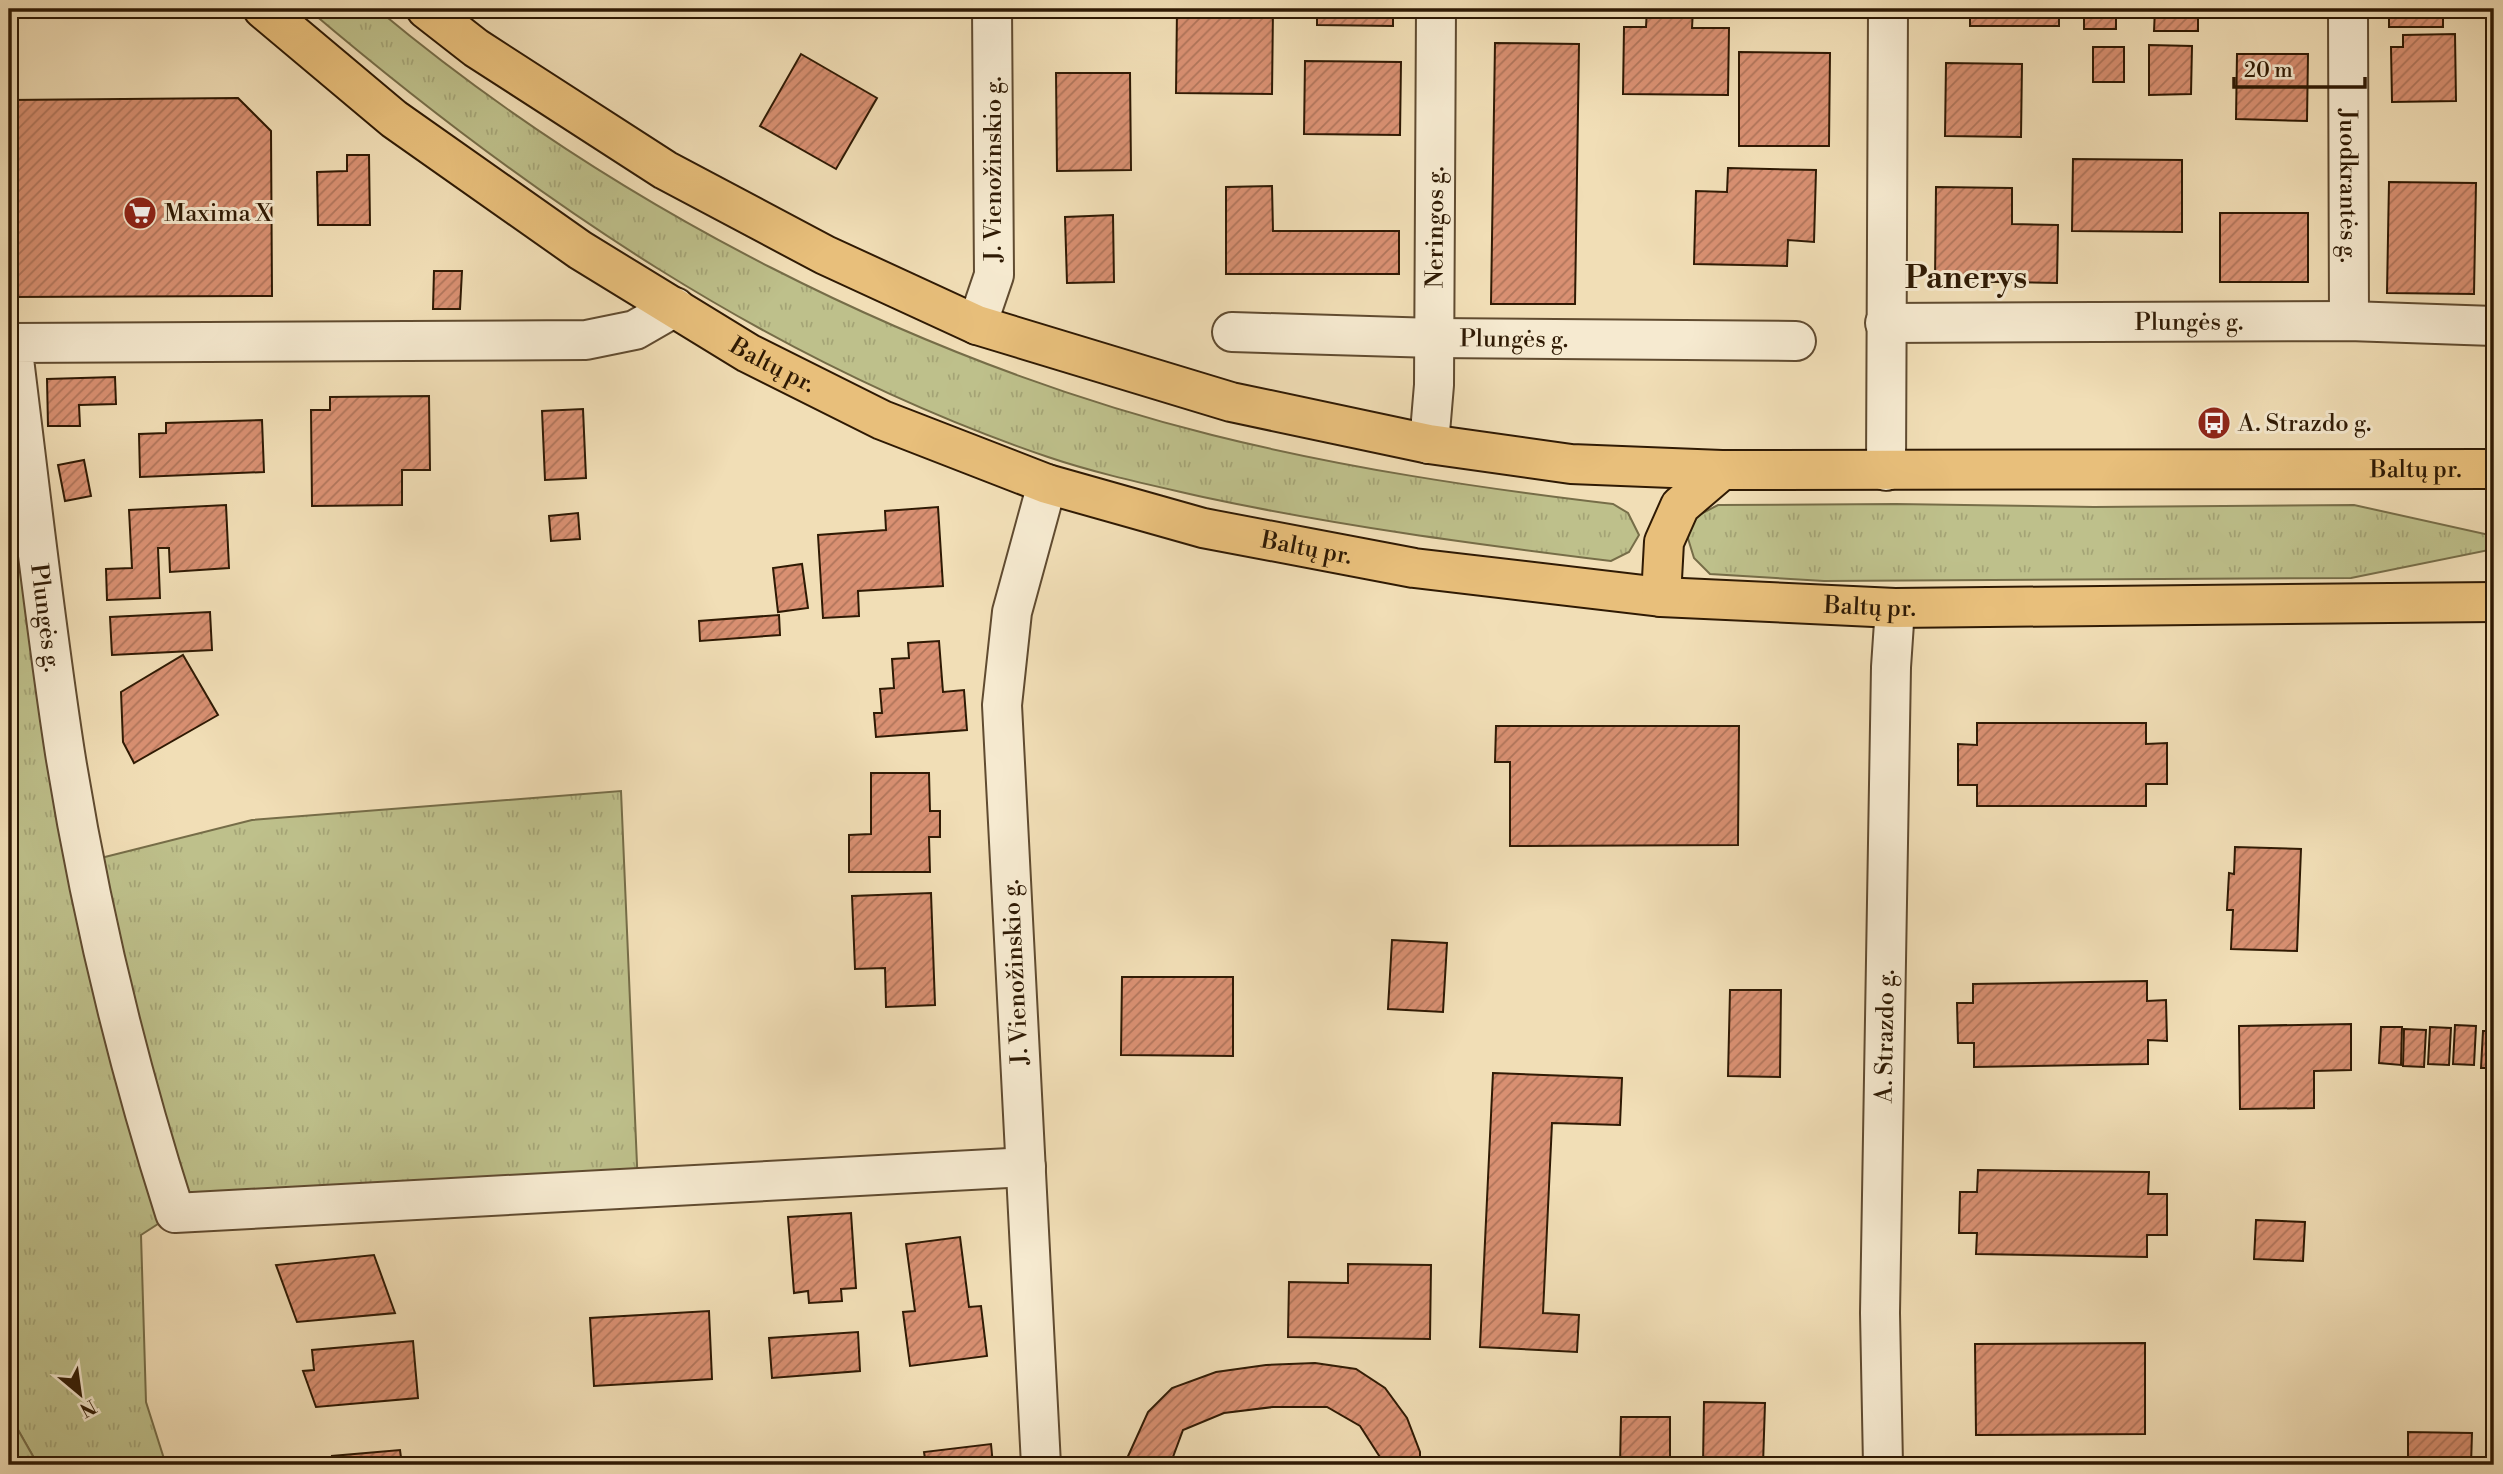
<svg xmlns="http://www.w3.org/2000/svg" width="2503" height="1474" viewBox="0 0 2503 1474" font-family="'Libre Bodoni',serif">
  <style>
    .grass { fill: url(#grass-tufts); stroke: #766d48; stroke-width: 2 }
    .forest { fill: url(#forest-firs); stroke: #766d48; stroke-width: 2 }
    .building { fill: url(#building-hatch); stroke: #2f1a04; stroke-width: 2 }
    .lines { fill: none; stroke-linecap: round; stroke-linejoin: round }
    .minor-casing { stroke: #604b30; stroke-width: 42 }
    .major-casing { stroke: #2f1a04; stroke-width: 42 }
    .minor { stroke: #f6ead0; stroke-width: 38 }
    .major { stroke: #e8bf7b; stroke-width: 38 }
    .labels { text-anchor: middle; stroke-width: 6; stroke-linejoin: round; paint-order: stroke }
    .street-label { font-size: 24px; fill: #2f1a04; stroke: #f6ead0 }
    .poi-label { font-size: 24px; fill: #2f1a04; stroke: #f6ead0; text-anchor: start }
    .district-label { font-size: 32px; font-weight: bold; fill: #2f1a04; stroke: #f6ead0 }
  </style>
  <defs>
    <pattern id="grass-tufts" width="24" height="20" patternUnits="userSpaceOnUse" patternTransform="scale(1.75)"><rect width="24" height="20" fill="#bec08b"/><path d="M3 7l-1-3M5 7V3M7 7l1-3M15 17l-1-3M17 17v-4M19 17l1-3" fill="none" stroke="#a4a476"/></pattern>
    <pattern id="forest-firs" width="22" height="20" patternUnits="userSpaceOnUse" patternTransform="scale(1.75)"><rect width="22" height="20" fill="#bec08b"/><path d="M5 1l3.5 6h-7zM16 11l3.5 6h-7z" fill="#a4a476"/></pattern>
    <pattern id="building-hatch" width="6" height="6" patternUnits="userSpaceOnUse" patternTransform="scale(1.75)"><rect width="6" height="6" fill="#d99072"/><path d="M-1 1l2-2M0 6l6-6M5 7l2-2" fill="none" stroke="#b0755b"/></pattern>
  </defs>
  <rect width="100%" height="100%" fill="#f1deb6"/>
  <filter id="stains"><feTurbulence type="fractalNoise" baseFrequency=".00286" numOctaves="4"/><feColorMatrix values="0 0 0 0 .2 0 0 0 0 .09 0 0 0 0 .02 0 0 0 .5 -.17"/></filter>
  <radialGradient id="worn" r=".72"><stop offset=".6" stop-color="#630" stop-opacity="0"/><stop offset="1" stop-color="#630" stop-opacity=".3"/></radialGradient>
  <g class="grass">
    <path d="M308,9H377C613,206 914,360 1212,435C1344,468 1478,488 1613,504L1628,513L1639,535L1629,552L1611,561C1474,544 1338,526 1203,497C1151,485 1098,474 1048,457C772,363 529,197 308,9Z"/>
    <polygon points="9,341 85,862 252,820 621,791 638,1188 175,1213 141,1235 146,1402 166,1465 38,1465 9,1414"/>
    <polygon points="1896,504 2094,507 2354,505 2494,536 2494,549 2351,578 1824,581 1710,574 1694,558 1686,532 1697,516 1718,505"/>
  </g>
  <polygon class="forest" points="9,1414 38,1465 9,1465"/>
  <g class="building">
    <polygon points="1047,9 1126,9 1126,16 1047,15"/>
    <polygon points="1177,9 1273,9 1272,94 1176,93"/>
    <polygon points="1317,9 1393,9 1393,26 1317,25"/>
    <polygon points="1647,9 1693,9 1692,28 1729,28 1728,95 1623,94 1624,27 1646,27"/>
    <rect x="1970" y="9" width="89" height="17"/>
    <rect x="2084" y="9" width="32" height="20"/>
    <polygon points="2155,9 2198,9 2198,31 2154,31"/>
    <rect x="2247" y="9" width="59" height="5"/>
    <rect x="2389" y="9" width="54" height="18"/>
    <polygon points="2455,34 2456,101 2392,102 2391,47 2403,47 2403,35"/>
    <polygon points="1495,43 1579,44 1575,304 1491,304"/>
    <polygon points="2149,45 2192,46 2191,94 2149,95"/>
    <rect x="2093" y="47" width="31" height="35"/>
    <polygon points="1739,52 1830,53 1829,146 1739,146"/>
    <polygon points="2492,53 2494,53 2494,117 2491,117"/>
    <polygon points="801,54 877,98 836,169 760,126"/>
    <polygon points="2237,54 2308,54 2307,121 2236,119"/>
    <polygon points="1305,61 1401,62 1400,135 1304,134"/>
    <polygon points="1946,63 2022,64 2021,137 1945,136"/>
    <polygon points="1056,73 1130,73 1131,170 1057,171"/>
    <polygon points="238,98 271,131 272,296 9,297 9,100"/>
    <polygon points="347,155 369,155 370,225 318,225 317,172 347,171"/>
    <polygon points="2073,159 2182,160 2182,232 2072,231"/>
    <polygon points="1728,168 1816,170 1814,242 1788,240 1787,266 1694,264 1696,191 1727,192"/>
    <polygon points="2389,182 2476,183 2474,294 2387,293"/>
    <polygon points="1272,186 1273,231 1399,231 1399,274 1226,274 1226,187"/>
    <polygon points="1936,187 2012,188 2012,224 2058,225 2057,283 1935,281"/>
    <rect x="2220" y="213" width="88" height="69"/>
    <polygon points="1113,215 1114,282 1067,283 1065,217"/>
    <polygon points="434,271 462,271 460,309 433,309"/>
    <polygon points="115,377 116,404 79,405 80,426 48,426 47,379"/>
    <polygon points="429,396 430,470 402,470 402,505 312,506 311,410 330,410 330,397"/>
    <polygon points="583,409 586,478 545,480 542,411"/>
    <polygon points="262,420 264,472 140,477 139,434 166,433 166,423"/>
    <polygon points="84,460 91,496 65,501 58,465"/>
    <polygon points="226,505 229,568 170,572 169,548 158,548 160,598 107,600 106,569 132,568 129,510"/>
    <polygon points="938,507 943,586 858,591 859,616 823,618 818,535 886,530 885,511"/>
    <polygon points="578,513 580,539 551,541 549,516"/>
    <polygon points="802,564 808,608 778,612 773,568"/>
    <polygon points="210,612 212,650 112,655 110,617"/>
    <polygon points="779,615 780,635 700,641 699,621"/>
    <polygon points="939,641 943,692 964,690 967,730 876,737 874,713 882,713 880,689 894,688 892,659 909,658 908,643"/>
    <polygon points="183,655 218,715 134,763 123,742 121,692"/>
    <polygon points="1977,723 2146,723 2146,744 2167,743 2167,784 2146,784 2146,806 1977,806 1977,785 1958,785 1958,744 1977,745"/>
    <polygon points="1496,726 1739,726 1738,845 1510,846 1510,762 1495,762"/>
    <polygon points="871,773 929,773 930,811 940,811 940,837 929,837 930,872 849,872 849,835 871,834"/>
    <polygon points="2235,847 2301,849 2297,951 2231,949 2233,910 2227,910 2229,873 2234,874"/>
    <polygon points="931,893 935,1005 886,1007 885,968 855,969 852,896"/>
    <polygon points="1392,940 1447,943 1443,1012 1388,1009"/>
    <polygon points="1122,977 1233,977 1233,1056 1121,1055"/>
    <polygon points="2147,981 2147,1001 2166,1000 2167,1041 2148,1040 2148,1064 1974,1067 1974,1043 1958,1043 1957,1003 1973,1003 1973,984"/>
    <polygon points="1730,990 1781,990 1780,1077 1728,1076"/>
    <polygon points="2351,1024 2351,1070 2314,1071 2314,1108 2240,1109 2239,1026"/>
    <polygon points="2455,1025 2476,1026 2474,1065 2453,1064"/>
    <polygon points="2381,1027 2402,1027 2401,1065 2379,1063"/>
    <polygon points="2430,1027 2451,1028 2449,1065 2428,1064"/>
    <polygon points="2404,1029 2426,1030 2424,1067 2403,1066"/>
    <polygon points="2483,1031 2494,1031 2494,1068 2481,1068"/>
    <polygon points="1493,1073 1622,1078 1620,1125 1552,1123 1543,1313 1579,1315 1577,1352 1480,1347"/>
    <polygon points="1978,1170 2149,1172 2148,1194 2167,1194 2167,1235 2147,1235 2147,1257 1976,1254 1977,1233 1959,1233 1960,1192 1977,1192"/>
    <polygon points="851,1213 856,1288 841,1289 842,1301 809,1303 808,1291 794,1293 788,1217"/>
    <polygon points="2256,1220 2305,1222 2303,1261 2254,1259"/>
    <polygon points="960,1237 969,1307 981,1306 987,1356 910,1366 903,1312 915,1311 906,1244"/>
    <polygon points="374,1255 395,1313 297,1322 276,1265"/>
    <polygon points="1348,1264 1431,1265 1430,1339 1288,1337 1289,1282 1348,1283"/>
    <polygon points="709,1311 712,1379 594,1386 590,1318"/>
    <polygon points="858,1332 860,1371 772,1378 769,1338"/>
    <polygon points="413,1341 418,1398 316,1407 303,1371 314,1370 312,1350"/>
    <polygon points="2145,1343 2145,1434 1976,1435 1975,1344"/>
    <polygon points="1315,1363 1356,1369 1385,1388 1407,1418 1420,1452 1420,1465 1385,1465 1360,1426 1327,1407 1273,1407 1224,1413 1183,1430 1170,1465 1124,1465 1148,1412 1172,1388 1216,1372 1266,1365"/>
    <polygon points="1704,1402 1765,1403 1763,1465 1703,1465"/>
    <polygon points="1621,1417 1670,1417 1670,1465 1620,1465"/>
    <polygon points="2408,1432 2472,1433 2471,1465 2408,1465"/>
    <polygon points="991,1444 993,1465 926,1465 924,1452"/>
    <polygon points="400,1450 402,1465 333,1465 332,1456"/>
    <polygon points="926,1462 926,1465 894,1465"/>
  </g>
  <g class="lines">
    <defs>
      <g id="minor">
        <path id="s1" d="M2348,9L2349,321"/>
        <path id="s2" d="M675,307L635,330L586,340L12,343C29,479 44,617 65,753C90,909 127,1063 175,1213L1026,1167"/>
        <path id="s3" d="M1885,323L2349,321L2494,326"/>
        <polyline points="977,325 994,275 992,9"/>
        <path id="s4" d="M1232,332L1435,338L1796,341"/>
        <path id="s5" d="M1429,444L1434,385L1436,9"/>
        <polyline points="1886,471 1888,9"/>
        <polyline points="1041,1465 1002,705 1012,612 1047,484"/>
        <path id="s6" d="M1883,1465L1880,1313L1891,667L1895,608"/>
      </g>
      <g id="major">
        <path id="s7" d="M263,9L394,119L580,250L748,353L882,420L1047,484L1203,528L1414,568L1661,597L1895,608L2494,602"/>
        <path id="s8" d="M426,9L476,48L665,170L825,255L977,325L1231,402L1429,444L1571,464L1722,470L2494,469"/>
        <polyline points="1661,597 1664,542 1680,506 1722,470"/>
      </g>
    </defs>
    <use href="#minor" class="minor-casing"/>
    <use href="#major" class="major-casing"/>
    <use href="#minor" class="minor"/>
    <use href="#major" class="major"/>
  </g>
  <defs>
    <symbol id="supermarket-disc" viewBox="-11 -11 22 22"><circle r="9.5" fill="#8f2418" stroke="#f6ead0"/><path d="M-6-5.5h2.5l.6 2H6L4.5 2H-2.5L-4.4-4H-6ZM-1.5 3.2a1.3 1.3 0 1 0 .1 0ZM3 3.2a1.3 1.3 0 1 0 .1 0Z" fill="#fff"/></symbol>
    <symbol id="bus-disc" viewBox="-11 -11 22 22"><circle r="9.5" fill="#8f2418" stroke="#f6ead0"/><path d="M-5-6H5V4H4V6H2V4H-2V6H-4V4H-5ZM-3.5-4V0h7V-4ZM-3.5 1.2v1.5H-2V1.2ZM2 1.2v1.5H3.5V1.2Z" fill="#fff"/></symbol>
  </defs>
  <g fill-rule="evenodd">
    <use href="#supermarket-disc" x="121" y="194" width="38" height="38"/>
    <use href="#bus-disc" x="2195" y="404" width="38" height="38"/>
  </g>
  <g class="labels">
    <g class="street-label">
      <text transform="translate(993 169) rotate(-90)" y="8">J. Vienožinskio g.</text>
      <text dy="8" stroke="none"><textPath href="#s1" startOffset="177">Juodkrantės g.</textPath></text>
      <text dy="8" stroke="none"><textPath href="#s5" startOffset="217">Neringos g.</textPath></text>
      <text dy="8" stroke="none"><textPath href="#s3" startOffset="304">Plungės g.</textPath></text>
      <text dy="8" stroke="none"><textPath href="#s4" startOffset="282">Plungės g.</textPath></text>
      <text dy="8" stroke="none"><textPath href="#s7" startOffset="623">Baltų pr.</textPath></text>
      <text dy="8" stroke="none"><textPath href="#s8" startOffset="2093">Baltų pr.</textPath></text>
      <text dy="8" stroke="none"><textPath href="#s7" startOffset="1190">Baltų pr.</textPath></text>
      <text dy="8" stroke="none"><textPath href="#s7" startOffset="1757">Baltų pr.</textPath></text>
      <text dy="8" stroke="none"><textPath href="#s2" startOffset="947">Plungės g.</textPath></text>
      <text transform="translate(1015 972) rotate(-93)" y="8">J. Vienožinskio g.</text>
      <text dy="8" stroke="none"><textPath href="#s6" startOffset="429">A. Strazdo g.</textPath></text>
    </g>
    <g class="poi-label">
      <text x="164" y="221">Maxima X</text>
      <text x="2238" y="431">A. Strazdo g.</text>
    </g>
    <g class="district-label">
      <text x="1966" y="288">Panerys</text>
    </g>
  </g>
  <rect width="2503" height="1474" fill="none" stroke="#f1deb6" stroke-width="35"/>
  <rect x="10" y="10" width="2482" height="1453" fill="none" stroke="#2f1a04" stroke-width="3.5"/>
  <rect x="18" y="18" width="2468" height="1439" fill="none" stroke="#2f1a04" stroke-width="2"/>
  <g transform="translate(80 1394) rotate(151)" stroke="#f6ead0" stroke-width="5" paint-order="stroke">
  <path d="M0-5L12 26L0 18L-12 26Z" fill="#2f1a04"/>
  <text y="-10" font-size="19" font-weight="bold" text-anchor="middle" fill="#2f1a04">N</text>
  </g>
  <path d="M2234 77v10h131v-10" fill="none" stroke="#2f1a04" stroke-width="3.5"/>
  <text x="2244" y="77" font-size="21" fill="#2f1a04" stroke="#f6ead0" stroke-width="5" paint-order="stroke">20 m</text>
  <rect width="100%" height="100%" filter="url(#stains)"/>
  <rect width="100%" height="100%" fill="url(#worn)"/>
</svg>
